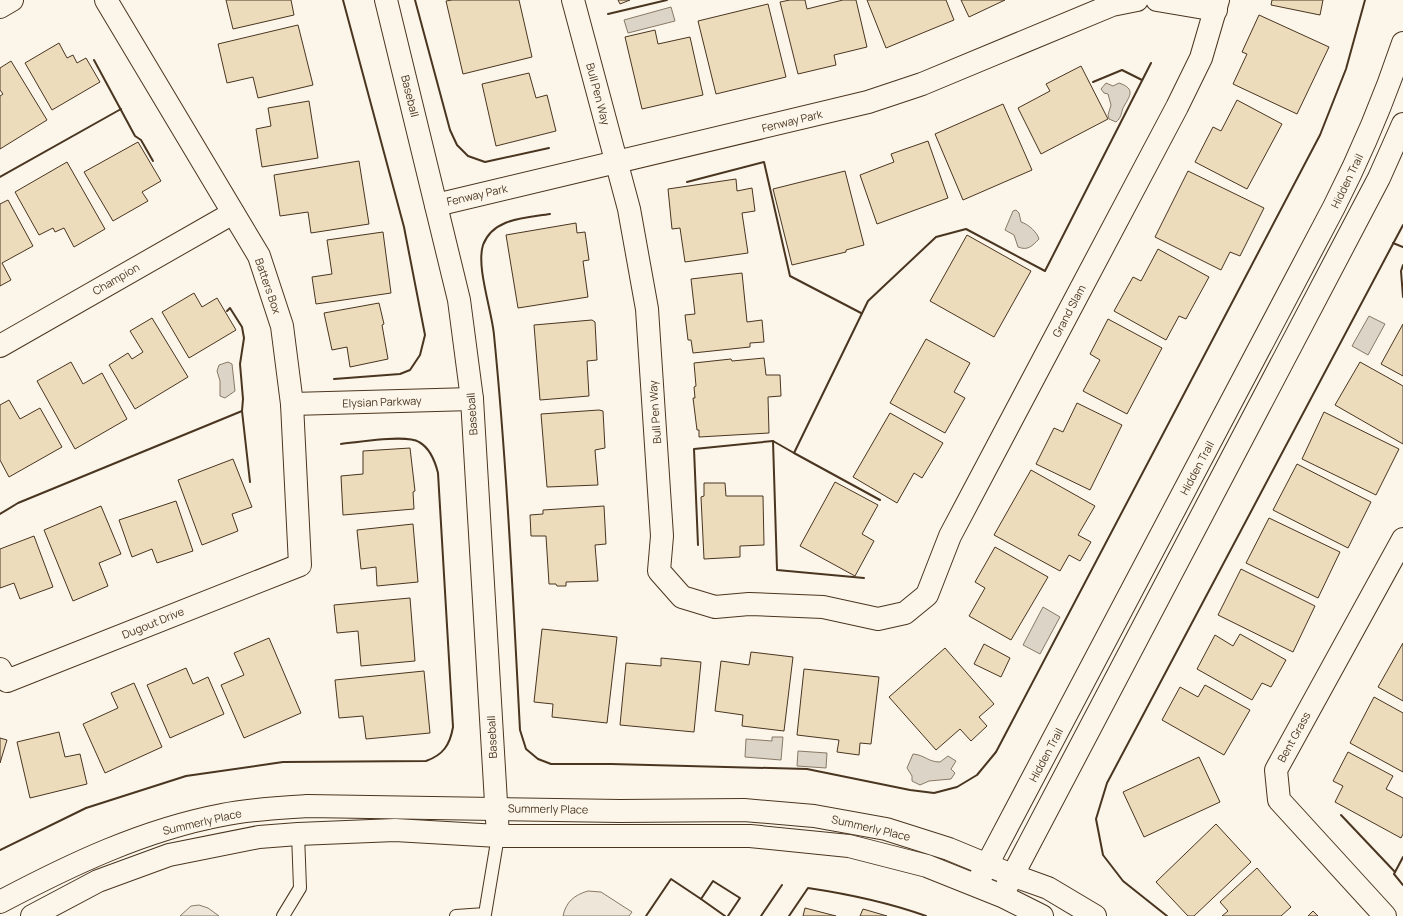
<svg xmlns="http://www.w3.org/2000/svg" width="1403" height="916" viewBox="0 0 1403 916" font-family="Manrope,sans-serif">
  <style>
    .green { fill: #ede6d9; stroke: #887966 }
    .water { fill: #dcd4c6; stroke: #887966 }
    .building { fill: #ecdcbc; stroke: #4a3520 }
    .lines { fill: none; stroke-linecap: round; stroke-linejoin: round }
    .lane-casing { stroke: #4a3520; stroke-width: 14 }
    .street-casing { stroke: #4a3520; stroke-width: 24 }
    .secondary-casing { stroke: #4a3520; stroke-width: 24 }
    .lane { stroke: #fbf6e9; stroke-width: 12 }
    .street { stroke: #fbf6e9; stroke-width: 22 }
    .secondary { stroke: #fbf6e9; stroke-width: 22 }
    .wall { stroke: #4a3520; stroke-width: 2 }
    .labels { text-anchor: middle; stroke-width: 3; stroke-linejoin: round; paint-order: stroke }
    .street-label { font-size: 11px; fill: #4a3520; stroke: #fbf6e9 }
  </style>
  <rect width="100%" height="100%" fill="#fbf6e9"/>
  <g class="green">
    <path d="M588,891L601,892L632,912L629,916H563C566,902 574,895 588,891Z"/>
    <polygon points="199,905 208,908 219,916 180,916 191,906"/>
  </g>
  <g class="water">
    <polygon points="671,7 675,21 628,33 624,20"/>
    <path d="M1106,83L1113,86L1119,83C1137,89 1129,97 1123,108C1121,114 1121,118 1116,122L1109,119L1108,115L1111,105L1108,94L1104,93L1101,89Z"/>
    <path d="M1016,210L1019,213L1021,222C1028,224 1037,232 1039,239C1032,246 1028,251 1018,247L1014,235L1005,230L1013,211Z"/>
    <polygon points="1369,316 1385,324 1368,355 1352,346"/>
    <polygon points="228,362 232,364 235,391 225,398 220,396 220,381 217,371 219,365"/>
    <polygon points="1043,607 1060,617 1040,654 1023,645"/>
    <polygon points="772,737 783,737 781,760 745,757 746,739 772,741"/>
    <polygon points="798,751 827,753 826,768 797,766"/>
    <path d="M913,754C925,755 928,762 940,762L948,756L956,761L951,769L955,773L951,779L929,781L920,785L912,781V776L907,768Z"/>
  </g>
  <g class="building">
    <polygon points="226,0 291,0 294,15 233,29"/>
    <polygon points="452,0 519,0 532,57 463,74 446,1"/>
    <polygon points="618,0 630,0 620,4"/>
    <polygon points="790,0 805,0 807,9 843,0 856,0 867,47 834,55 836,65 798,74 780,2"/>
    <polygon points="867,0 946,0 954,20 886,48"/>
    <polygon points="961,0 1005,0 969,17"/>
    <polygon points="1272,0 1323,0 1320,15 1271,5"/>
    <polygon points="768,4 786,77 716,94 698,21"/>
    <polygon points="1259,15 1329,47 1297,114 1233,84 1247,54 1242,52"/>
    <polygon points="298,25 313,85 258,98 253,77 227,83 218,44"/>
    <polygon points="655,30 658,44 690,37 703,95 642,109 625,37"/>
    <polygon points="59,43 67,58 73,55 77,63 86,58 100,82 52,110 25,63"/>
    <polygon points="11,61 47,120 0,149 0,96 3,94 0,90 0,68"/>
    <polygon points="1081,66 1108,119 1041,154 1018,108 1050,91 1046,84"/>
    <polygon points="529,73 536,98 547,95 556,131 496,146 482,84"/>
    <polygon points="1237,100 1282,124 1247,189 1195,162 1213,127 1221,131"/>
    <polygon points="309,101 318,158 262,167 256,129 271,126 268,108"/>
    <polygon points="1003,104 1032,170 963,200 935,134"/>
    <polygon points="928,141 948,198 877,224 860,175 894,162 891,154"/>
    <polygon points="138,142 161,181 142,192 148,201 113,221 84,172"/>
    <polygon points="359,161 369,224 311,233 308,212 280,216 274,175"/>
    <polygon points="67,162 105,229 74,247 64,228 55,232 53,228 39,235 15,192"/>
    <polygon points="845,171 864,245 846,250 846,252 792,265 773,189"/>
    <polygon points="1188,171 1264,208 1240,256 1230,252 1221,270 1155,237"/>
    <polygon points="736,179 737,191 752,188 755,211 742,213 748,253 685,262 680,228 672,229 668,189"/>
    <polygon points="8,200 33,246 2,263 11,280 0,286 0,204"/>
    <polygon points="576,223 577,233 585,232 589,260 583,261 588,297 518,308 506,235"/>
    <polygon points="383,232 391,293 316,304 312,277 332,274 327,240"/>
    <polygon points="967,235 1031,271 994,337 930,301"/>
    <polygon points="1158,249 1209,277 1186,319 1179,316 1166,340 1114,311 1133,277 1141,281"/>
    <polygon points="742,273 747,322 762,320 764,342 750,343 750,347 693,353 691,340 688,340 685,315 695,314 691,279"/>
    <polygon points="194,293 202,307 217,298 236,330 189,358 162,312"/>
    <polygon points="379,303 384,324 382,325 388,359 350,367 347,347 332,350 324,313"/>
    <polygon points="152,318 188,377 135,409 109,365 128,353 132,359 143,352 130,331"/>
    <polygon points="1108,319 1162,348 1127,414 1083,391 1100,360 1090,354"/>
    <polygon points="592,320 595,322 597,360 587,361 589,396 540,400 534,325"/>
    <polygon points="1403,324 1403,376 1381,364"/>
    <polygon points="926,339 970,363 954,392 965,398 945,433 890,403"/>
    <polygon points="764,358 766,375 780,375 781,396 768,397 769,433 699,437 699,430 697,430 693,398 695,398 694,387 696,386 694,363 731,359 732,361"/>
    <polygon points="71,362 83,384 102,373 127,419 75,449 37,381"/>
    <polygon points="1360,362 1403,386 1403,444 1335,405"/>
    <polygon points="9,400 20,419 40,408 62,447 9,477 0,460 0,405"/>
    <polygon points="1077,403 1122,425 1090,490 1036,464 1054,428 1063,432"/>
    <polygon points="599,410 603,411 605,448 595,450 598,485 547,487 541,414"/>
    <polygon points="1324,412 1399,449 1376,495 1302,459"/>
    <polygon points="890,413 943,443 922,478 914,473 897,503 853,477"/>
    <polygon points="410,448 415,491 413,492 414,509 343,515 341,476 363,474 363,451"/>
    <polygon points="233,459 252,507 232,514 238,531 202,545 178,480"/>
    <polygon points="1297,464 1371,502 1348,548 1273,510"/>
    <polygon points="1031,470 1095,506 1078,535 1091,542 1080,561 1069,555 1060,571 994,535"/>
    <polygon points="835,482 878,505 862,534 874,541 855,576 800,546"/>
    <polygon points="704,483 725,483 726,496 763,496 764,545 740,546 740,557 704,559 701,497 704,496"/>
    <polygon points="176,501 193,551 157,563 152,549 132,557 119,520"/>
    <polygon points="101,506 121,554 99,563 108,586 73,601 44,530"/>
    <polygon points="604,506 606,544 595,545 598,581 566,582 566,586 557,586 556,584 549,584 546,536 531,536 530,515 543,514 543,510"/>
    <polygon points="1269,518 1340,552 1318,598 1246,563"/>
    <polygon points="413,524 418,582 377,586 376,567 361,569 357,530"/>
    <polygon points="34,536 53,587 20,599 14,583 0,588 0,549"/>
    <polygon points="995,547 1048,577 1011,640 969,616 985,588 975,582"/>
    <polygon points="1241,569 1315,606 1293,652 1218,615"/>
    <polygon points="410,598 415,661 361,666 358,631 337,633 334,605"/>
    <polygon points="542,629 617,637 607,723 552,717 553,704 534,702"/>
    <polygon points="1240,634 1286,660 1271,687 1262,683 1252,700 1197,669 1215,635 1233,646"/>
    <polygon points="269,638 301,713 244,738 221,685 244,675 234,653"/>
    <polygon points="1403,643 1403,701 1378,687"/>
    <polygon points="984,644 1010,658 1001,677 974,664"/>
    <polygon points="945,648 994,704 979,717 987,726 971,741 960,729 936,750 889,697"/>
    <polygon points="751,652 793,657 784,731 742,726 743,715 715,711 721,661 749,665"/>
    <polygon points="661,658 701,662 694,732 620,725 626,663 661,666"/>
    <polygon points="186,668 193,684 208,677 224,714 170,738 147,685"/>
    <polygon points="804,669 879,677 871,744 860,743 859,755 837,752 839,740 797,735"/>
    <polygon points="424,671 430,733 366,739 363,716 339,718 335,680"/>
    <polygon points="134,683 162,747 105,773 83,724 118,708 111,693"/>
    <polygon points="1205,685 1250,710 1224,755 1162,720 1180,687 1198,697"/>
    <polygon points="1374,697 1403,713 1403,772 1350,743"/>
    <polygon points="59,732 65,757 80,754 87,784 30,798 17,742"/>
    <polygon points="0,738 7,740 0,763"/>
    <polygon points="1348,752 1393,776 1386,789 1403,798 1403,834 1401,838 1335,802 1343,786 1333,781"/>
    <polygon points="1199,757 1220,802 1144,837 1123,792"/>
    <polygon points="1216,824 1251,862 1194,916 1188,916 1156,882"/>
    <polygon points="1257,868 1291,907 1281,916 1222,916 1228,911 1220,902"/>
    <polygon points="805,908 836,916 803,916"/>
    <polygon points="863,909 887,916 860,916"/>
    <polygon points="1313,911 1318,916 1308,916"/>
  </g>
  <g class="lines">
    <defs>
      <g id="lane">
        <polyline points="283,916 300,888 298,834"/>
        <polyline points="456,916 485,914 498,836"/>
      </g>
      <g id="street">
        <polyline points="386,0 459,300 472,399 498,836"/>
        <polyline points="573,0 629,209 647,309 662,536 659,571 682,597 715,607 749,604 823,607 878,619 905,613 927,595 950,536 1177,107 1201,58 1218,0"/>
        <polyline points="1157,0 1216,10"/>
        <polyline points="0,7 12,0"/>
        <polyline points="436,205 868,102 922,84 1112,5 1137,0"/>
        <polyline points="0,346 233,213"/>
        <polyline points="292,404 472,399"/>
        <polyline points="0,669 7,681 300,565 292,404 282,326 259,256 106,0"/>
        <polyline points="1385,916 1279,800 1276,770 1403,539"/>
      </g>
      <g id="secondary">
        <path d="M980,878L1334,207C1361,154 1384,100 1403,43"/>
        <polyline points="1006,888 1379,178 1403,124"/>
        <path d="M0,902C70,865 143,830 222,815C250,809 279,808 307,806L620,811L744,810L814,816L886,829L949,849L1012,875L1048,888L1095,916"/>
        <polyline points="32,916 98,881 169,855 259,837 298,834 395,830 498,836 750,836 849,846 927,866 1002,896 1042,916"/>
      </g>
    </defs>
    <use href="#lane" class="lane-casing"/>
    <use href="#street" class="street-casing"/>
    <use href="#secondary" class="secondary-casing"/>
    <use href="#lane" class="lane"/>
    <use href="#street" class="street"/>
    <use href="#secondary" class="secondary"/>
    <g class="wall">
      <polyline points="415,0 450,130 457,145 468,156 485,162 549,148"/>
      <polyline points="608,14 667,0"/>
      <polyline points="94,60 135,136 141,140 153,161"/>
      <polyline points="1093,82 1122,70 1142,80"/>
      <polyline points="0,177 121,109"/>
      <polyline points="687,182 764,162 790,276 861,313"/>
      <path d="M550,214C525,218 493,218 483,245C476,267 492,311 494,335C507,466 513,598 520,730L526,749L538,759L551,764H611L807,769L910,790L934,793L957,787L977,775L996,752L1320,135L1346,69L1365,0"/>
      <polyline points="1393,243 1403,247"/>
      <polyline points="1403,265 1401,271 1403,297"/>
      <polyline points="227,311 230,308 242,327 244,338 240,364 243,399 242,411 250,482"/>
      <polyline points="334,379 400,374 410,370 420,355 425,335 404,227 343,0"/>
      <polyline points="794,453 773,441 777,570 864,578"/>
      <polyline points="880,500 794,453 868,301 936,237 966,229 1045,271 1151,63"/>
      <polyline points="0,514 18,503 242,411"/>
      <polyline points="698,545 694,449 773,441"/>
      <polyline points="1341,815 1395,872"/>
      <path d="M0,850L86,808L186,776L283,762L426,761C443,755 450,745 453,727L438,473C435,461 430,448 419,442C407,434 357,442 341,444"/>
      <polyline points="1403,857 1394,874 1403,885"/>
      <polyline points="701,899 725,916"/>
      <polyline points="646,916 671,879 701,899 713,881 740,898 728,916"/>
      <polyline points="761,916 782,885"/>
      <path d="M789,916L808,888C848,894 887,902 926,916"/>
      <polyline points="1167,916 1123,881 1103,855 1096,819 1107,783 1403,225"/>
    </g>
  </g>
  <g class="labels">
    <g class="street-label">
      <text transform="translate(598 94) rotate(75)" y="4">Bull Pen Way</text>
      <text transform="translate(410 96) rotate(76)" y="4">Baseball</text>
      <text transform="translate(792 121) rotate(-14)" y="4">Fenway Park</text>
      <text transform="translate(1347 181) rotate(-64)" y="4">Hidden Trail</text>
      <text transform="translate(477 195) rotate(-13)" y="4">Fenway Park</text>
      <text transform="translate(116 279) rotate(-30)" y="4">Champion</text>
      <text transform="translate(268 286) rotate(71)" y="4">Batters Box</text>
      <text transform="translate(1069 311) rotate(-62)" y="4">Grand Slam</text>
      <text transform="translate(382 402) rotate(-2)" y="4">Elysian Parkway</text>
      <text transform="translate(655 412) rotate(-94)" y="4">Bull Pen Way</text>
      <text transform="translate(472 414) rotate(-94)" y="4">Baseball</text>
      <text transform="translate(1197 468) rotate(-62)" y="4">Hidden Trail</text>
      <text transform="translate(153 623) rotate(-22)" y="4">Dugout Drive</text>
      <text transform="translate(492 737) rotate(-93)" y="4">Baseball</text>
      <text transform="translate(1294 737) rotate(-61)" y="4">Bent Grass</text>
      <text transform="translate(1046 755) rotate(-62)" y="4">Hidden Trail</text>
      <text transform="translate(548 809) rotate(1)" y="4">Summerly Place</text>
      <text transform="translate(202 822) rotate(-13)" y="4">Summerly Place</text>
      <text transform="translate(871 828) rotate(13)" y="4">Summerly Place</text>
    </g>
  </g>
</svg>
